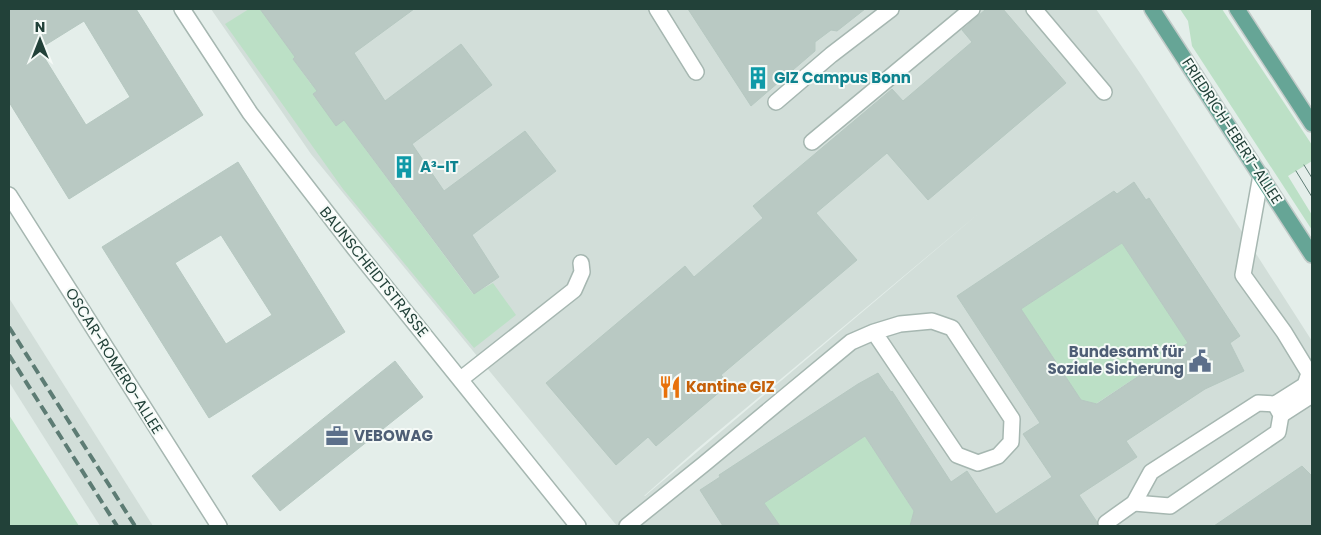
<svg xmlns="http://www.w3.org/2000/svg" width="1321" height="535" viewBox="0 0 1321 535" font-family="Poppins,sans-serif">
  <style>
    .built { fill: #d2ded9; fill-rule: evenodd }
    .green { fill: #bce0c6 }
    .building { fill: #b9c9c3; stroke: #b6c8c1; fill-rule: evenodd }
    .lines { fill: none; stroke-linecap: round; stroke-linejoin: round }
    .minor-casing { stroke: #a6b7b1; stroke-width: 18 }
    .major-casing { stroke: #c1cac8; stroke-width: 18 }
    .minor { stroke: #fff; stroke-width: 15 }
    .major { stroke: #66a596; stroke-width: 15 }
    .tram { stroke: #5d7c74; stroke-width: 1 }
    .rail { stroke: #5d7c74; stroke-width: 4; stroke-dasharray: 10 5; stroke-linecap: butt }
    .labels { text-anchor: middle; stroke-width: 4; stroke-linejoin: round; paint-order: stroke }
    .culture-label { font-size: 15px; font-weight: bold; fill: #0d838f; stroke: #f5faf7; text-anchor: start }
    .street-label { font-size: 15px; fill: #224139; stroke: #f5faf7 }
    .service-label { font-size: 15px; font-weight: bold; fill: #4e5e75; stroke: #f5faf7; text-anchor: end }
    .food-label { font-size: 15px; font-weight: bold; fill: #c56008; stroke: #f5faf7; text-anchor: start }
  </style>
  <rect width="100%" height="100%" fill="#e4eeea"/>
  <g class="built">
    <path d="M211,9H1096L1142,76L1312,341V526H617L311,154ZM978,214L645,496H644L697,449Z"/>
    <polygon points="9,298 153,526 100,526 9,382"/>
  </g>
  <g class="green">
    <polygon points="249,9 260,9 295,57 293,59 311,84 318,80 323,87 313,94 336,125 347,118 349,127 473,294 493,283 516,315 474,348 343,189 225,24"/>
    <polygon points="1180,9 1222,9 1312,145 1312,161 1288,176 1312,215 1312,230 1192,46 1188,21"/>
    <polygon points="1122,243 1188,343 1094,405 1093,403 1086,401 1083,403 1021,309"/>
    <polygon points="9,415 79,526 9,526"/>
    <polygon points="865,436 915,513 913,515 911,521 913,524 910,526 780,526 764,503"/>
  </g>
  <g class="building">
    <path d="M9,9H136L203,115L69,199L9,102ZM84,21L130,97L86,125L39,49Z"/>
    <polygon points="260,9 414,9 354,53 385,101 461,44 492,85 412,144 444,191 525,131 556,171 472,235 499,277 474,294 344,120 336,126 313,94 317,91 293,59 295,57"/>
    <polygon points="688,9 865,9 837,31 831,30 815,42 815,51 751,106"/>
    <polygon points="986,9 1003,9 1066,83 928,200 887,153 816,213 857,260 721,375 729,384 656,446 648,437 616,465 546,383 685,266 694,277 763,218 753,206 892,89 903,101 972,42 962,30"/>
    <path d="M238,162L345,332L209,418L102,247ZM221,235L272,315L226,344L175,263Z"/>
    <path d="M1134,182L1146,200L1149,198L1240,336L1230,343L1244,371L1205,389L1126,441L1137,457L1079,495L1097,522V526H910L914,511L865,436L764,503L780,526H723L700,490L720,477L719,475L858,384L878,373L891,392L892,391L951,482L967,471L996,514L1052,477L1023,434L1040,423L957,296L1114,191L1117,194ZM1122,243L1188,343L1097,404L1081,400L1021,309Z"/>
    <polygon points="395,361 423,397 280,511 252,476"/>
    <polygon points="1302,466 1312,476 1312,526 1214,526"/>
  </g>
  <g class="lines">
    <defs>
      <g id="minor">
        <polyline points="182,9 250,113 355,249 578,526"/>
        <polyline points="657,9 696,72"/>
        <polyline points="1034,9 1104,92"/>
        <polyline points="776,102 831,55 891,9"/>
        <polyline points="812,142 972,9"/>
        <polyline points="9,195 219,526"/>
        <polyline points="461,379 574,290 582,272 581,263"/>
        <polyline points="1281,415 1312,395"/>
        <polyline points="1134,503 1170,506 1278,432 1281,415 1275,404"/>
        <polyline points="1106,523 1134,503 1151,472 1258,403 1275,404 1305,385 1309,373 1284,332 1243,275 1261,175"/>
        <polyline points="627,526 704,464 851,342 874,332 900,324 932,321 952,328 1012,419 1011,442 998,456 978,463 957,455 874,332"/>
      </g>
      <g id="major">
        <polyline points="1152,9 1312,255"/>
        <polyline points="1237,9 1312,124"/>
      </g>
    </defs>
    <use href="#minor" class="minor-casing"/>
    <use href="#major" class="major-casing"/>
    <use href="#minor" class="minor"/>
    <use href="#major" class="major"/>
    <g class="tram">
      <polyline points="1304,165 1312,178"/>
      <polyline points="1296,171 1312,197"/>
    </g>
    <g class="rail">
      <polyline points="9,327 135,526"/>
      <polyline points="9,355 117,526"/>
    </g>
  </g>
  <defs>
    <symbol id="building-bare" viewBox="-9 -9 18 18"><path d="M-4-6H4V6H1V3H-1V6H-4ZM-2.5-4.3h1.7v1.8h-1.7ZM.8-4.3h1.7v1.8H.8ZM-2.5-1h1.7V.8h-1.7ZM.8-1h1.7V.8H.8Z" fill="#0f9aa8" stroke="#f5faf7" stroke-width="2.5" paint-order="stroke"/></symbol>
    <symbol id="civic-bare" viewBox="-9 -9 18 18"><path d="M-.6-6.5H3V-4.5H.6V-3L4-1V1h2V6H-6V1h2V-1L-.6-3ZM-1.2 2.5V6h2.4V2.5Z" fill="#5c6f8a" stroke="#f5faf7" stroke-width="2.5" paint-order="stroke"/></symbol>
    <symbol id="restaurant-bare" viewBox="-9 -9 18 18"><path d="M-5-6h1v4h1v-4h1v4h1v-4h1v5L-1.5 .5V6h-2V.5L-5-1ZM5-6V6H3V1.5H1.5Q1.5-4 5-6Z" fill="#e8710a" stroke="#f5faf7" stroke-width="2.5" paint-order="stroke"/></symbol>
    <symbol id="office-bare" viewBox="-9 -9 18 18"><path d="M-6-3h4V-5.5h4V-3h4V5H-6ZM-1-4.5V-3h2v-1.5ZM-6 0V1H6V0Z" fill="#5c6f8a" stroke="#f5faf7" stroke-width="2.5" paint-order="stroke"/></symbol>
  </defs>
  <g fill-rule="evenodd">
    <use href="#building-bare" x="742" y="62" width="32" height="32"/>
    <use href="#building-bare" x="388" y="151" width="32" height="32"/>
    <use href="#civic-bare" x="1184" y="345" width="32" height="32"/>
    <use href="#restaurant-bare" x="654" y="371" width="32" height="32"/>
    <use href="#office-bare" x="321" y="420" width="32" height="32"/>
  </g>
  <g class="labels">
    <g class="culture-label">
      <text x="774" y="83">GIZ Campus Bonn</text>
      <text x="420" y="172">A³-IT</text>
    </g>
    <g class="street-label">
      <text transform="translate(1232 131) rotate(57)" y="5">FRIEDRICH-EBERT-ALLEE</text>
      <text transform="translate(374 272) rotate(51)" y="5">BAUNSCHEIDTSTRASSE</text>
      <text transform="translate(114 361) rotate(58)" y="5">OSCAR-ROMERO-ALLEE</text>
    </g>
    <g class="service-label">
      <text x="1184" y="357">Bundesamt für<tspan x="1184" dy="17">Soziale Sicherung</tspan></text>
      <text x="354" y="441" text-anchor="start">VEBOWAG</text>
    </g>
    <g class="food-label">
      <text x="686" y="392">Kantine GIZ</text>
    </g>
  </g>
  <rect width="1321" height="535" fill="none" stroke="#224139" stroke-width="20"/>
  <g transform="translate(40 40)" stroke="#f5faf7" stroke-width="4" paint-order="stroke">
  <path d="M0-4L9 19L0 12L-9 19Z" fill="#224139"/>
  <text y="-8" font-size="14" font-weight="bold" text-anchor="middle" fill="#224139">N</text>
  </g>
</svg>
